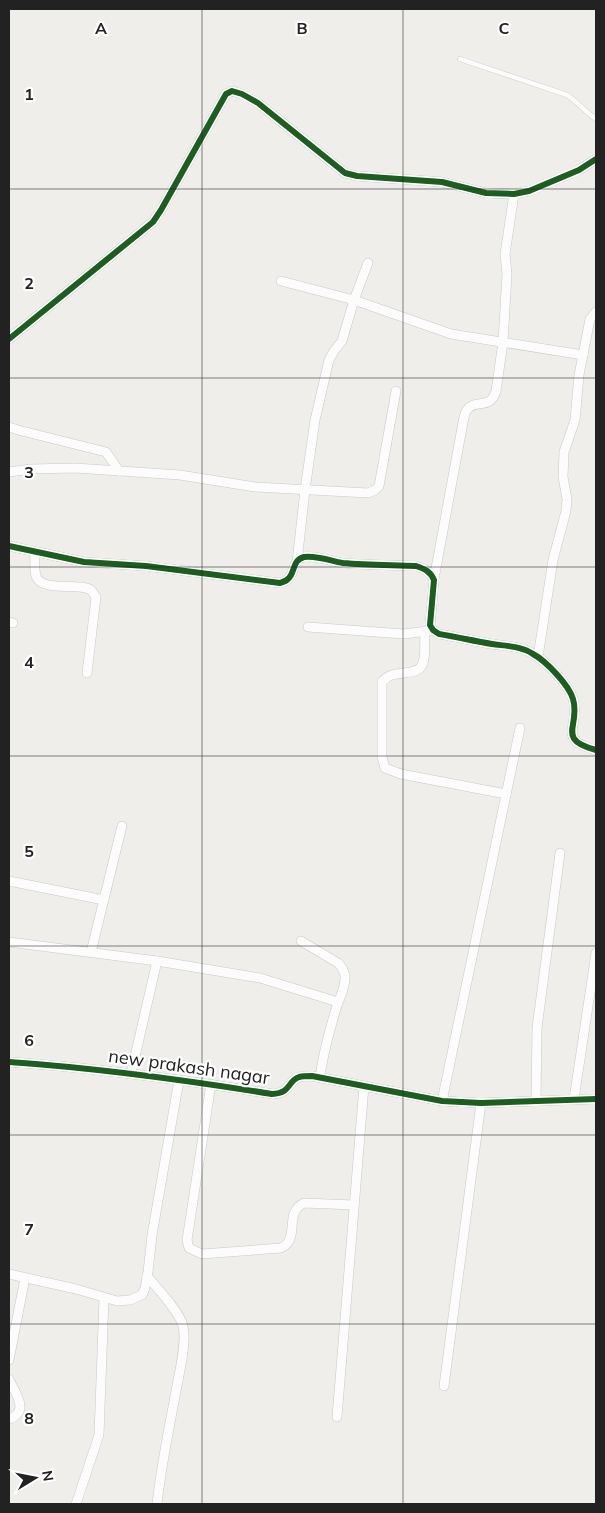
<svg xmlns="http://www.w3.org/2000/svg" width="605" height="1513" viewBox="0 0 605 1513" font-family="Mulish,sans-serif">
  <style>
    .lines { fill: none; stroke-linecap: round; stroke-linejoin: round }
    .service-casing { stroke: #c9c8c7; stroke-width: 5.5 }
    .minor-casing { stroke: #c9c8c7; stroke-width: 10 }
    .service { stroke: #fdfcfc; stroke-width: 4.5 }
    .minor { stroke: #fdfcfc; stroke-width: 9 }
    .cycleway-casing { stroke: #fff; stroke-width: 9 }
    .cycleway { stroke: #1b5e20; stroke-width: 6 }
    .grid { fill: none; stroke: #222; stroke-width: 1; stroke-opacity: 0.55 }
    .labels { text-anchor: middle; stroke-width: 4.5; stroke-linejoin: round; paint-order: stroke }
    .street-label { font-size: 18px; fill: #222; stroke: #fff }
    .grid-label { font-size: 16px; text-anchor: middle; font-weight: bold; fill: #222; stroke: #fff; stroke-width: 4.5; stroke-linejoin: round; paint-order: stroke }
  </style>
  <rect width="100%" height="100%" fill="#f0eeeb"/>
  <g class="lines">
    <defs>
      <path id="service" d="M460,59L567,95C578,102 585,112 596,119"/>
      <g id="minor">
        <polyline points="281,281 354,300 451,334 583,355"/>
        <polyline points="9,339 153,222 161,210 226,94 232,91 242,94 258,103 345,173 357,176 442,182 486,193 514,194 529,191 560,178 579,170 596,159"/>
        <polyline points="9,427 18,430 106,452 119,471"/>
        <polyline points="9,472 31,469 75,468 180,475 255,487 368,493 375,490 379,486 396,391"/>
        <path d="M9,546L84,562L146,566L280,583C298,579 289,561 304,557C316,555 331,561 343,563C367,565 392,565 416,566C425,569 430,571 434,580L430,625L433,630L439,634C457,637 474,641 492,644C505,646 521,646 533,654C546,661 569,685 573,699C581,726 555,739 596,750"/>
        <path d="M35,552C35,559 34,569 36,576C42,593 78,582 91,590C93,592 94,595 96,597L87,673"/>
        <polyline points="297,562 305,490 315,420 329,360 334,351 342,341 354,300 368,263"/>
        <path d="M434,579L464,417C465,415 465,412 467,410C475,398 490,411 496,391L503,342L507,274L505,254L514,194"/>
        <polyline points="9,622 13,623"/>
        <polyline points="308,627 390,633 403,634 429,631"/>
        <path d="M425,632C424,641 426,654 423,663C418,679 393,667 382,682V757L385,768L401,774L506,794"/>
        <polyline points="538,657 553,560 566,511 567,499 563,477 564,452 575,420 579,375 590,319 596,312"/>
        <polyline points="9,881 104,900"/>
        <path d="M301,941L338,963C342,967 344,970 345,976C346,987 339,999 336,1009C329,1032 323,1054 320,1077"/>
        <polyline points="9,942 157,961 260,978 338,1002"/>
        <polyline points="91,952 122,826"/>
        <path d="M9,1062C97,1068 185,1080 272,1094C292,1093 287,1081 299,1077C303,1076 308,1076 312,1076L442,1101L481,1103L596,1099"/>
        <polyline points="131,1074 157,961"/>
        <path d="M211,1084L187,1240L189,1248L202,1254L281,1248C301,1239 283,1213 304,1203L354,1205"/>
        <polyline points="574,1099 596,953"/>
        <polyline points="442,1101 520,728"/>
        <polyline points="536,1101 537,1028 560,853"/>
        <polyline points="9,1274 76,1289 117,1301 130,1300 142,1295 145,1288 148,1272 152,1235 179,1080"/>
        <path d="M147,1276C157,1288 180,1312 183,1326C187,1342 179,1374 176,1391C169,1429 161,1466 157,1504"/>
        <polyline points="9,1360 25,1278"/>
        <path d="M9,1379C14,1392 31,1411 9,1419"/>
        <polyline points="444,1386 481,1103"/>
        <polyline points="337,1417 364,1086"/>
        <polyline points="76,1504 99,1435 104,1298"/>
      </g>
    </defs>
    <use href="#service" class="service-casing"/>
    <use href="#minor" class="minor-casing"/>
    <use href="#service" class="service"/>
    <use href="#minor" class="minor"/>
    <defs>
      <g id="cycleway">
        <polyline points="9,339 153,222 161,210 226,94 232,91 242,94 258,103 345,173 357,176 442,182 486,193 514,194 529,191 560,178 579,170 596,159"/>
        <path d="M9,546L84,562L146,566L280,583C298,579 289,561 304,557C316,555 331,561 343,563C367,565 392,565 416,566C425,569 430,571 434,580L430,625L433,630L439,634C457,637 474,641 492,644C505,646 521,646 533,654C546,661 569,685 573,699C581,726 555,739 596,750"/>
        <path d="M9,1062C97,1068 185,1080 272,1094C292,1093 287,1081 299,1077C303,1076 308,1076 312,1076L442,1101L481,1103L596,1099"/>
      </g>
    </defs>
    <use href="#cycleway" class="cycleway-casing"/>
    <use href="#cycleway" class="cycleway"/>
  </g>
  <path class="grid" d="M202,9V1504M403,9V1504M9,189H596M9,378H596M9,567H596M9,756H596M9,946H596M9,1135H596M9,1324H596"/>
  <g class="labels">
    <g class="street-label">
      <text transform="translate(189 1067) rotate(8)" y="6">new prakash nagar</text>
    </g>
  </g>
  <g class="grid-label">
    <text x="101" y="34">A</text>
    <text x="302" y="34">B</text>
    <text x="504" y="34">C</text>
    <text x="29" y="100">1</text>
    <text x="29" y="289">2</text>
    <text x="29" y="478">3</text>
    <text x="29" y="668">4</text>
    <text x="29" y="857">5</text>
    <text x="29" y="1046">6</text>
    <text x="29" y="1235">7</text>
    <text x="29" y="1424">8</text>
  </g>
  <rect width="605" height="1513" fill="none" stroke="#222222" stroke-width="20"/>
  <g transform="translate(35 1478) rotate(80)" stroke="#ffffff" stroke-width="4" paint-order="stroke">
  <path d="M0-4L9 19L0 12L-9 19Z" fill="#222222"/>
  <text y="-8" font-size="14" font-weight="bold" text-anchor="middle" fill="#222222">N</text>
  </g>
</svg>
